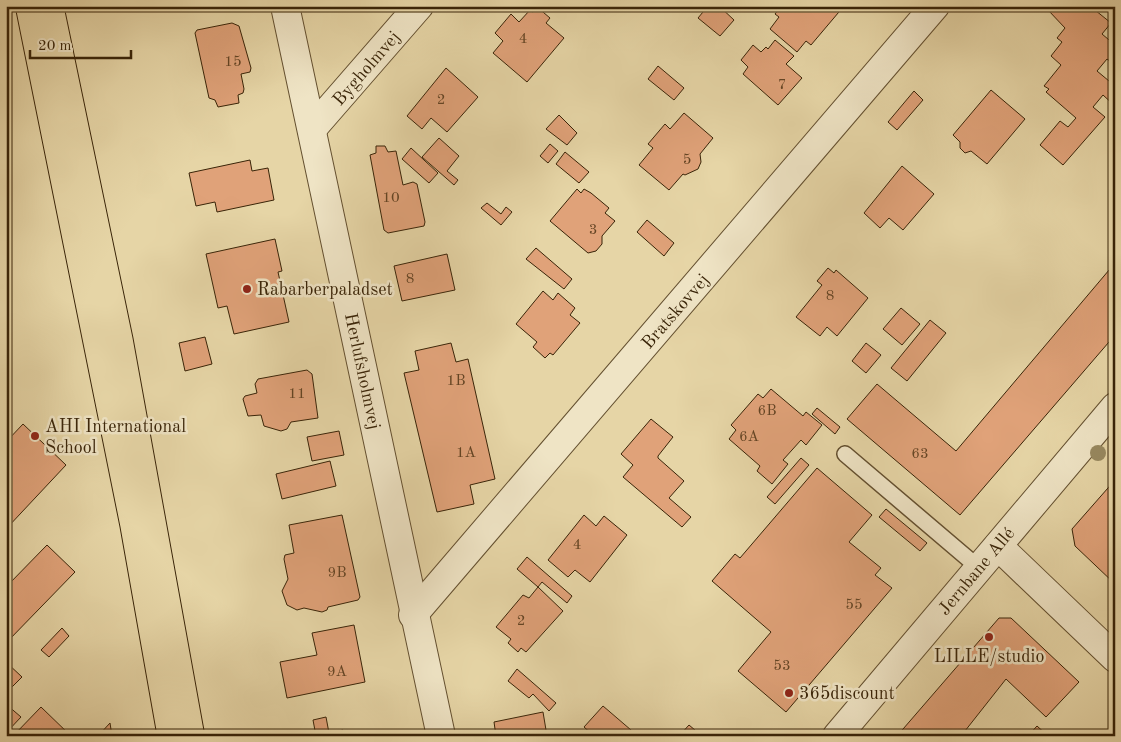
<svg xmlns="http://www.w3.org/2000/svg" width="1121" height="742" viewBox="0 0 1121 742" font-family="'Old Standard TT',serif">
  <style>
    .building { fill: #e0a279; stroke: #392408 }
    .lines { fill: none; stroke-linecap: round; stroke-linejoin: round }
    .service-casing { stroke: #645030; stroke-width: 18 }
    .minor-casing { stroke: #645030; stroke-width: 30 }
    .tertiary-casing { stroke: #645030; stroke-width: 30 }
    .service { stroke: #efe4c5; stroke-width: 15 }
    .minor { stroke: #efe4c5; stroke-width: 28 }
    .tertiary { stroke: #efe4c5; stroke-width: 28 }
    .tram { stroke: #392408; stroke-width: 1 }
    .tree { fill: #988960 }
    .poi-dot { fill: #8f2418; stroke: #efe4c5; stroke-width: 2 }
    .labels { text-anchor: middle; stroke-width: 5; stroke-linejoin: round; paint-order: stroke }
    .number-label { font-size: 15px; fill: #634424 }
    .street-label { font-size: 18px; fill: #392408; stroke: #efe4c5 }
    .poi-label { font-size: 18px; fill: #392408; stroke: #efe4c5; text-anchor: start }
  </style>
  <rect width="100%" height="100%" fill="#e6d5a6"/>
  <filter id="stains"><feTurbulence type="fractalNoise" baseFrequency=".004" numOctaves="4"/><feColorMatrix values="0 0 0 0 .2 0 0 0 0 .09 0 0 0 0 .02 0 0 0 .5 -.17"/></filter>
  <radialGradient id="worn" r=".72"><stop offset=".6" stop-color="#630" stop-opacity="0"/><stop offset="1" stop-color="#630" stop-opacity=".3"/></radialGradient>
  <g class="building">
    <polygon points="708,6 719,6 734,20 720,36 698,18"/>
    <polygon points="781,6 844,6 811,45 806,41 797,52 770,29 779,17 775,14"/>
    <polygon points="1052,6 1090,6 1111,23 1102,34 1115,45 1115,65 1107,59 1097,71 1115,86 1115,106 1103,95 1093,107 1105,117 1063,165 1040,145 1060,121 1068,127 1076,118 1046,92 1049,89 1044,86 1061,65 1051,56 1062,42 1057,38 1065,28 1048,10"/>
    <polygon points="537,7 550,18 546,23 564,38 527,82 493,53 503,41 495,33 511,14 519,22 530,10 533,12"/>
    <polygon points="232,23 239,26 251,68 250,72 241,74 244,89 243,93 238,95 239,103 218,107 215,100 209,98 195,33 197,30"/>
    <polygon points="775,40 794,56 786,64 802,78 778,105 743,74 748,67 741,60 753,45 761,52 766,47 768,49"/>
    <polygon points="658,66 684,88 674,100 648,79"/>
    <polygon points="446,68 478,97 447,132 431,118 422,129 407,116"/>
    <polygon points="991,90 1025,119 987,164 971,151 965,153 960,148 960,142 953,135"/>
    <polygon points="914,91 923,100 897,130 888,122"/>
    <polygon points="684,113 713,138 700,154 701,162 698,169 685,175 683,174 669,190 639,165 653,148 648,144 665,124 670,129"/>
    <polygon points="559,115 577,133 567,145 546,129"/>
    <polygon points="439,138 459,156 447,171 458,180 454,185 422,157"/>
    <polygon points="550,144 558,151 548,163 540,156"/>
    <polygon points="376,146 385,146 388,152 396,151 403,185 413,182 417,184 425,222 424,226 388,233 384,230 370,155 376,153"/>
    <polygon points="411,148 438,173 429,183 402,159"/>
    <polygon points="565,152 589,172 579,183 556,164"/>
    <polygon points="250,160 252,171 268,168 274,200 217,212 215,202 196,206 189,173"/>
    <polygon points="902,166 934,194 903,230 889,218 880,228 864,213"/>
    <polygon points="577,189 581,193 584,189 591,193 609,208 605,213 615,221 602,236 602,244 596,251 588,253 550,221"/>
    <polygon points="487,203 501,214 506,207 512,212 501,225 481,208"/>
    <polygon points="647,220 674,243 664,256 637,232"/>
    <polygon points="275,239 282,271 278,272 289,322 234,334 227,306 218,308 206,254"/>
    <polygon points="536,248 572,279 564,289 526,259"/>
    <polygon points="447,254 455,290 402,301 394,266"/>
    <polygon points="1115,263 1115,335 960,515 847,419 877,384 956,451"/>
    <polygon points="828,268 834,273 836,270 868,298 837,336 827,327 820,336 796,317 822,285 817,281"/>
    <polygon points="543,291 553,300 558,293 575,308 570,315 580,323 553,355 550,353 545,358 533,347 537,342 516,324"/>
    <polygon points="901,308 920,324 902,345 883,329"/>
    <polygon points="930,320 946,333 907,381 891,368"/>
    <polygon points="205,337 212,364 185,371 179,343"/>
    <polygon points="451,343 456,362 468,359 495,479 470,485 474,504 437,512 404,373 419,370 415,351"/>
    <polygon points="866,343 881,355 866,373 852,361"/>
    <polygon points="307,370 312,374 318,418 291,422 287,429 281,431 264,426 261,415 248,416 243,399 245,396 257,393 255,384 258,379"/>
    <polygon points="771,389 803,416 806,412 822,425 806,445 801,440 783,460 788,464 772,484 757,471 760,466 729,439 736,430 731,425 758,394 763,398"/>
    <polygon points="817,408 840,427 835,434 812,414"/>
    <polygon points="651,419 673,437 658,456 658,458 684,481 669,498 691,517 682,527 623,477 633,465 621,454"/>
    <polygon points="23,424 66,465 6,529 6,442"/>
    <polygon points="339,431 344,455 312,461 307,437"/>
    <polygon points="801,458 809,465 775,504 767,497"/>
    <polygon points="330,461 336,486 282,499 276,474"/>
    <polygon points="817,468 872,515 849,542 881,568 875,575 892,588 786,712 738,671 771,632 712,581 735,554 740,558"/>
    <polygon points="1115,480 1115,584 1075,546 1072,529"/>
    <polygon points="886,509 927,543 920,551 879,517"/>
    <polygon points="342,515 360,597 358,600 328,607 327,610 322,612 304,608 297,610 287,605 282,591 288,579 284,559 285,555 294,553 289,525"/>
    <polygon points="584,515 596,526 604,516 627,535 590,582 575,570 568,577 548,560"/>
    <polygon points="47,545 75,572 6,643 6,587"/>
    <polygon points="527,557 572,596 567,603 542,582 538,587 517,569"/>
    <polygon points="538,587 563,611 526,652 521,648 518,652 508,643 511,639 496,627 523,595 529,598"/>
    <polygon points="999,618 1011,618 1079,682 1046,717 1006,679 961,736 897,736"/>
    <polygon points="354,625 365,682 287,698 280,662 317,655 312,633"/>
    <polygon points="62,628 69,636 49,657 41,650"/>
    <polygon points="6,662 22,677 6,693"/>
    <polygon points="517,669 556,703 549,711 533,694 529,698 508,681"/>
    <polygon points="7,705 21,717 6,733 6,706"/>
    <polygon points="603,706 638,736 594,736 584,727"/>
    <polygon points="41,707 71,736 13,736"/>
    <polygon points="543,712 547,736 496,736 494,722"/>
    <polygon points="326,717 329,733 343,730 343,734 357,731 358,736 316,736 313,720"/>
    <polygon points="110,723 112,736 98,736"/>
    <polygon points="689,725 702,736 679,736"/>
    <polygon points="1037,726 1048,736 1028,736"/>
  </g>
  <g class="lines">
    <defs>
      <polyline id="service" points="845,454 979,568"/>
      <g id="minor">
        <polyline points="285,6 441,736"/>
        <polyline points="312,129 419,6"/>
        <polyline points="998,546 1115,658"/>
        <polyline points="413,615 935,6"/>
      </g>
      <polyline id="tertiary" points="837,736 1115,407"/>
    </defs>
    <use href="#service" class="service-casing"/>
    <use href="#minor" class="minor-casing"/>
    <use href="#tertiary" class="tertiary-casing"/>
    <use href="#service" class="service"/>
    <use href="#minor" class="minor"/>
    <use href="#tertiary" class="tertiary"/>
    <g class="tram">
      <polyline points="15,6 120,527 157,736"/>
      <polyline points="64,6 133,338 205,736"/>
    </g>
  </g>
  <circle class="tree" cx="1098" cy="453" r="8"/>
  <g class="poi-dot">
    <circle cx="247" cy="289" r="5"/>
    <circle cx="35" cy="436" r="5"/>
    <circle cx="989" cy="637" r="5"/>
    <circle cx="789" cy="693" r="5"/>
  </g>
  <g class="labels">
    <g class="number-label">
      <text x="523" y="43">4</text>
      <text x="233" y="66">15</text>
      <text x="782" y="89">7</text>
      <text x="441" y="104">2</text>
      <text x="687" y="164">5</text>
      <text x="391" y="202">10</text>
      <text x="593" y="234">3</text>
      <text x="410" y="283">8</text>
      <text x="830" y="300">8</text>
      <text x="456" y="385">1B</text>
      <text x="297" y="398">11</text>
      <text x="767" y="415">6B</text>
      <text x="749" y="441">6A</text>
      <text x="466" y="457">1A</text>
      <text x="920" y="458">63</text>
      <text x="577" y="549">4</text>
      <text x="337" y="577">9B</text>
      <text x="854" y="609">55</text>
      <text x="521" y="625">2</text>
      <text x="782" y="670">53</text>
      <text x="337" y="676">9A</text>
    </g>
    <g class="street-label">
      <text transform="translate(366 68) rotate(-49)" y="6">Bygholmvej</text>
      <text transform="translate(675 311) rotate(-49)" y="6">Bratskovvej</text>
      <text transform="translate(363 371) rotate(78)" y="6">Herlufsholmvej</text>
      <text transform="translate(976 571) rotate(-50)" y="6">Jernbane Allé</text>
    </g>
    <g class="poi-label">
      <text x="257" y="295">Rabarberpaladset</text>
      <text x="45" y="432">AHI International<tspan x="45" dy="21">School</tspan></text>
      <text x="989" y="662" text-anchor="middle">LILLE/studio</text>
      <text x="799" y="699">365discount</text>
    </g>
  </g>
  <rect width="1121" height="742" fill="none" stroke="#e6d5a6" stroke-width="25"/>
  <rect x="8" y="8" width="1106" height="727" fill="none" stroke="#392408" stroke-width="2.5"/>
  <rect x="12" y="12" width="1096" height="717" fill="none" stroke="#392408"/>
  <path d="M30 50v8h101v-8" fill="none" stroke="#392408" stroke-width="2.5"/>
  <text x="38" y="50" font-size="15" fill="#392408" stroke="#efe4c5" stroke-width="4" paint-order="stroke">20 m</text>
  <rect width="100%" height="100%" filter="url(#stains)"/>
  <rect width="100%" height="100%" fill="url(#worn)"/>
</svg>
